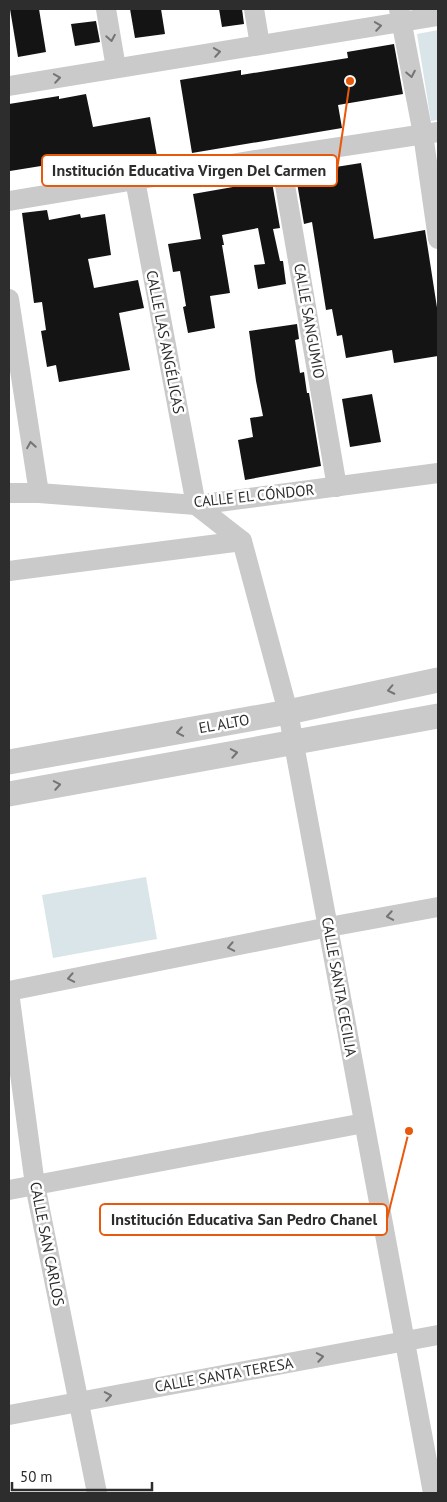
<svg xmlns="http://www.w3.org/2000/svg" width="447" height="1502" viewBox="0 0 447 1502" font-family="'PT Sans',sans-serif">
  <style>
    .green { fill: #dae5ea }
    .building { fill: #141414 }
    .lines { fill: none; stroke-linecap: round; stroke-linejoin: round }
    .minor { stroke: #cacaca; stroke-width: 20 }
    .tertiary { stroke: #cacaca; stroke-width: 25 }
    .oneway { stroke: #747474 }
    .labels { text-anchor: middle; stroke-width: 5; stroke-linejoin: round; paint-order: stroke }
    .street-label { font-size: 15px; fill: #2d2d2d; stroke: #fff }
    .leader { fill: none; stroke: #e8590c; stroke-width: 2 }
    .callout-dot { fill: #e8590c; stroke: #fff; stroke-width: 2 }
    .callout { fill: #fff; stroke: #e8590c; stroke-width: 2 }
    .callout-label { font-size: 16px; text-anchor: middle; font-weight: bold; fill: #2d2d2d }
  </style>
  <rect width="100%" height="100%" fill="#fff"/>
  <g class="green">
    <polygon points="438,30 438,120 431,121 417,34"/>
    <polygon points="146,877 157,939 53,958 42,895"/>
  </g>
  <g class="building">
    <polygon points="10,9 39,9 46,52 18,57"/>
    <polygon points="130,9 161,9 165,34 135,38"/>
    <polygon points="219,9 242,9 244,24 222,27"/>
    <polygon points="96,21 100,42 75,46 71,24"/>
    <polygon points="394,44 403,94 338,105 342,128 192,153 180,80 241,70 241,75 348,58 347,52"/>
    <polygon points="86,94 93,127 150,117 157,156 80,171 78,160 10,171 9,104 59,96 59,99"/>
    <polygon points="361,163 374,239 425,230 438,314 438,356 394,363 392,350 346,358 342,335 337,336 332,309 326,310 312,222 304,224 296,177 305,175 304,172"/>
    <polygon points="266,179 266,183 272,182 280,228 273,229 280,261 283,261 286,284 258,289 254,265 265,264 258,228 222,235 224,245 222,245 230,293 210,296 215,328 188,333 183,307 186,306 180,271 173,272 168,244 201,239 193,194 250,184 250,183"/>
    <polygon points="47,210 49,220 80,214 81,218 105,214 111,255 88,259 94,288 138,280 144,308 119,313 130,370 59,382 56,365 47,367 41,331 46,330 42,302 34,303 22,213"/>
    <polygon points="297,324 299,339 295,340 300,373 304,372 307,393 309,393 321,466 245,480 238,440 253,437 250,418 263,416 256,381 249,331"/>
    <polygon points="372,394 381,442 350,447 342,399"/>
  </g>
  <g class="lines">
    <g class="minor">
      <polyline points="106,9 116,68"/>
      <polyline points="254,9 260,45"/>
      <polyline points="399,9 423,134 438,239"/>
      <polyline points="9,86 438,16"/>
      <polyline points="280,156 337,487"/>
      <polyline points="135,180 196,505 242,541 288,712 433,1493"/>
      <polyline points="9,201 280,156 438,132"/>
      <polyline points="9,299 39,493"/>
      <polyline points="9,493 39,493 196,505 438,473"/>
      <polyline points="9,571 242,541"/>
      <polyline points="9,991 329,927 438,907"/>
      <polyline points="9,992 35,1185 97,1493"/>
      <polyline points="9,1190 364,1123"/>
      <polyline points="9,1415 438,1335"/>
    </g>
    <g class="tertiary">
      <polyline points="9,762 288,712 438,680"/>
      <polyline points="9,794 438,716"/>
    </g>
  </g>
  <defs><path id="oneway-chevron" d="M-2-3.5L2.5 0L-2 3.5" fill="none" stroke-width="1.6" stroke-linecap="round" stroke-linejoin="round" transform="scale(1.25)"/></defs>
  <g class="oneway">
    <use href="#oneway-chevron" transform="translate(378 26) rotate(-9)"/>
    <use href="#oneway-chevron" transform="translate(111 38) rotate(80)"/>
    <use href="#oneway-chevron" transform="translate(217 52) rotate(-9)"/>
    <use href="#oneway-chevron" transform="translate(411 74) rotate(79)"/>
    <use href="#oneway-chevron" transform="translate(57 78) rotate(-9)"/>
    <use href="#oneway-chevron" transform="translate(31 445) rotate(-99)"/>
    <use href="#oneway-chevron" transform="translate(391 690) rotate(168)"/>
    <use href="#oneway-chevron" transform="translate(180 732) rotate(170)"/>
    <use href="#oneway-chevron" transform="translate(234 753) rotate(-10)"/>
    <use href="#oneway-chevron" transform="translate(57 785) rotate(-10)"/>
    <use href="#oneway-chevron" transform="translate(390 916) rotate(170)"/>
    <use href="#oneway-chevron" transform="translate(231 947) rotate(169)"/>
    <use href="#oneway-chevron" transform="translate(71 978) rotate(169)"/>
    <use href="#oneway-chevron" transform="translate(320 1357) rotate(-10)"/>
    <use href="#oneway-chevron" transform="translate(108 1396) rotate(-10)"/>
  </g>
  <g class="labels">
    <g class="street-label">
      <text transform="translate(309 321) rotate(80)" y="5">CALLE SANGUMIO</text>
      <text transform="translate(165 342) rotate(79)" y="5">CALLE LAS ANGÉLICAS</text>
      <text transform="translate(254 496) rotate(-6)" y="5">CALLE EL CÓNDOR</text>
      <text transform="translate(224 724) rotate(-10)" y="5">EL ALTO</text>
      <text transform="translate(339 987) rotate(80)" y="5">CALLE SANTA CECILIA</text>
      <text transform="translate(47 1244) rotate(79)" y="5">CALLE SAN CARLOS</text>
      <text transform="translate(224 1375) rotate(-10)" y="5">CALLE SANTA TERESA</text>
    </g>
  </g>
  <path class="leader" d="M350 81L337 170M409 1131L387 1219"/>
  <g class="callout-dot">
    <circle cx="350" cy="81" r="5"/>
    <circle cx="409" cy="1131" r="5"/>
  </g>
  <g class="callout">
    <rect x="42" y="155" width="295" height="31" rx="5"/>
    <rect x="100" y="1204" width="287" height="31" rx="5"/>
  </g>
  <g class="callout-label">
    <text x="189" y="176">Institución Educativa Virgen Del Carmen</text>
    <text x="244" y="1225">Institución Educativa San Pedro Chanel</text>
  </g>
  <rect width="447" height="1502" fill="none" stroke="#2d2d2d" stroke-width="20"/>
  <path d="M12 1482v8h140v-8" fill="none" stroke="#2d2d2d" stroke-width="2.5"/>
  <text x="20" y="1482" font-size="15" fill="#2d2d2d" stroke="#ffffff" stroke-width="4" paint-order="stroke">50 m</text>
</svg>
